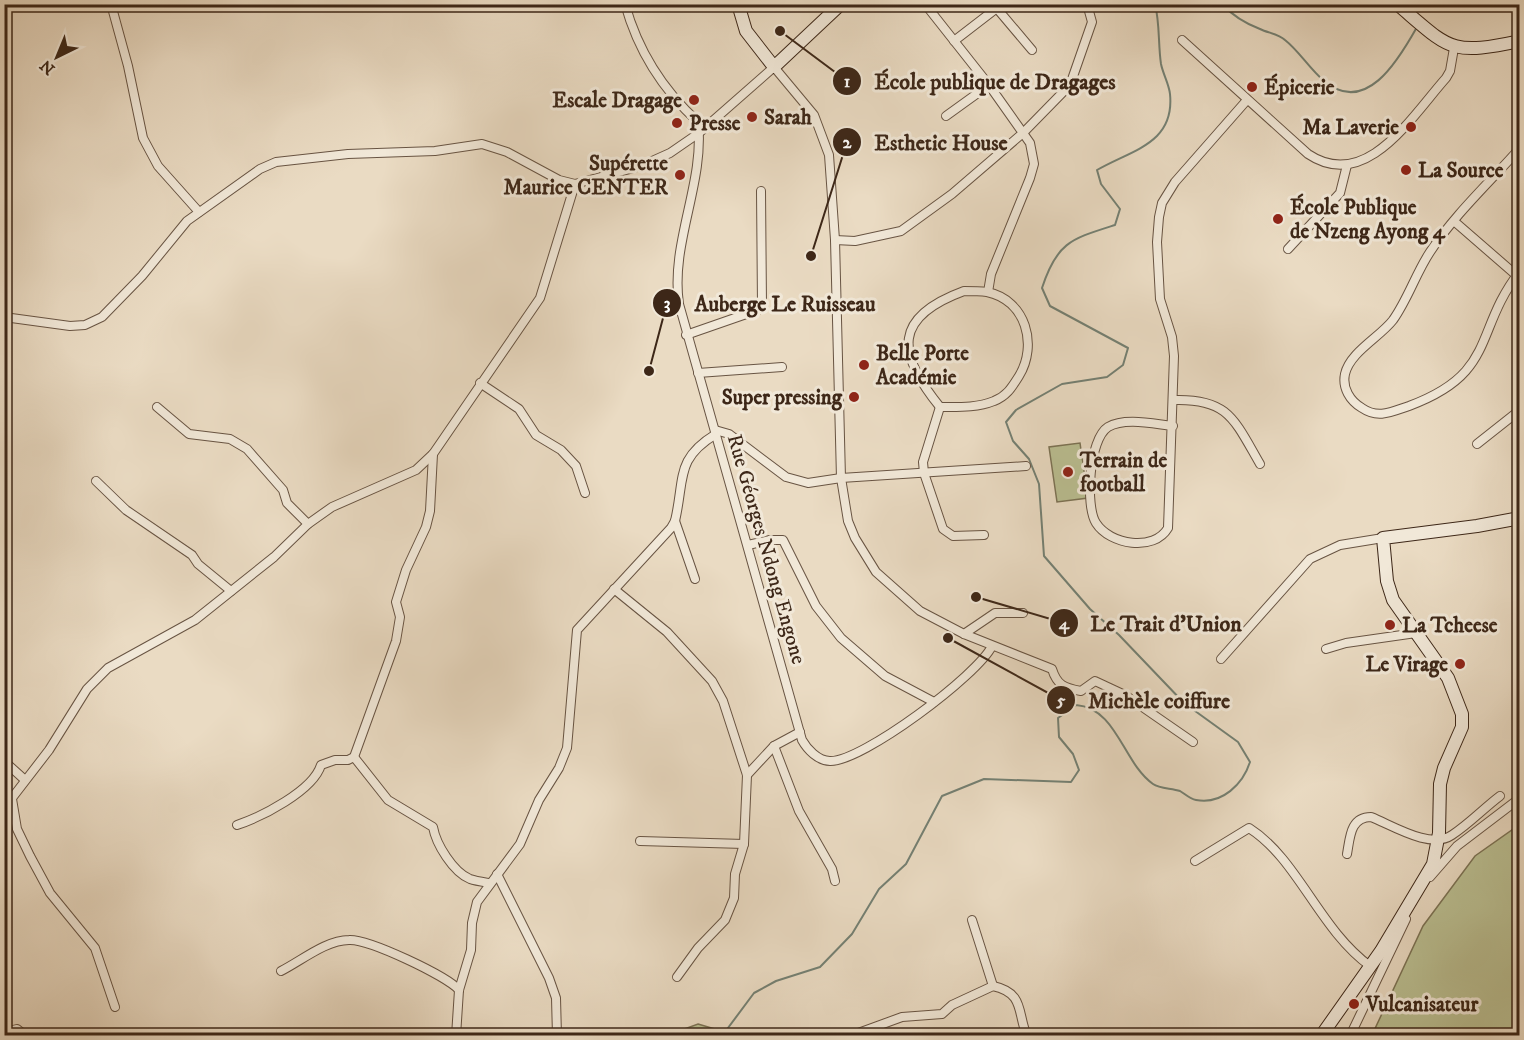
<svg xmlns="http://www.w3.org/2000/svg" width="1524" height="1040" viewBox="0 0 1524 1040" font-family="'IM FELL DW Pica',serif">
  <style>
    .green { fill: #babf92; stroke: #7c7355; stroke-width: 1.5 }
    .lines { fill: none; stroke-linecap: round; stroke-linejoin: round }
    .stream { stroke: #748073; stroke-width: 2 }
    .street-casing { stroke: #685443; stroke-width: 10 }
    .secondary-casing { stroke: #3d2718; stroke-width: 14 }
    .street { stroke: #f1e8d8; stroke-width: 8 }
    .secondary { stroke: #f1e8d8; stroke-width: 12 }
    .poi-dot { fill: #8f2418; stroke: #f1e8d8; stroke-width: 2 }
    .labels { text-anchor: middle; stroke-width: 6; stroke-linejoin: round; paint-order: stroke }
    .poi-label { font-size: 21px; font-weight: bold; fill: #3d2718; stroke: #f1e8d8; text-anchor: start }
    .street-label { font-size: 21px; fill: #3d2718; stroke: #f1e8d8 }
    .leader { fill: none; stroke: #3d2718; stroke-width: 2 }
    .callout-dot { fill: #3d2718; stroke: #f1e8d8; stroke-width: 2 }
    .mark-label { font-size: 18px; text-anchor: middle; font-weight: bold; fill: #fff }
    .callout-label { font-size: 22px; text-anchor: middle; font-weight: bold; fill: #3d2718; stroke: #f1e8d8; stroke-width: 6; stroke-linejoin: round; paint-order: stroke }
  </style>
  <rect width="100%" height="100%" fill="#eadbc3"/>
  <filter id="stains"><feTurbulence type="fractalNoise" baseFrequency=".00333" numOctaves="4"/><feColorMatrix values="0 0 0 0 .2 0 0 0 0 .09 0 0 0 0 .02 0 0 0 .5 -.17"/></filter>
  <radialGradient id="worn" r=".72"><stop offset=".6" stop-color="#630" stop-opacity="0"/><stop offset="1" stop-color="#630" stop-opacity=".3"/></radialGradient>
  <g class="green">
    <polygon points="1080,443 1088,498 1057,502 1049,447"/>
    <polygon points="1519,825 1519,1035 1372,1035 1423,926 1475,856"/>
    <polygon points="698,1024 735,1035 668,1035"/>
  </g>
  <g class="lines">
    <g class="stream">
      <path d="M1222,4C1233,16 1244,23 1260,29C1268,33 1279,34 1285,40C1299,51 1309,68 1323,80C1365,117 1398,61 1417,27"/>
      <path d="M722,1036L754,993L776,981L820,967L852,934L879,889L906,864L942,796L984,779L1071,782L1079,770L1073,754L1059,737L1058,718L1076,705C1117,708 1123,763 1153,784C1160,789 1172,788 1180,791C1185,794 1190,799 1196,800C1222,805 1243,784 1250,762L1238,742L1184,703L1119,635L1090,609L1044,556L1039,484L1029,459L1013,441L1006,422L1016,410L1062,384L1107,377L1123,365L1128,348L1050,306L1042,288C1057,242 1071,239 1115,225L1120,209L1101,184L1097,170C1131,150 1175,144 1170,94C1169,84 1163,74 1161,64C1158,44 1160,24 1155,4"/>
    </g>
    <defs>
      <g id="street">
        <polyline points="111,4 128,66 143,138 158,166 199,212"/>
        <path d="M625,4C638,51 663,90 698,122C705,183 670,243 679,304L802,740C807,749 818,761 830,761C862,762 978,675 992,646"/>
        <polyline points="925,4 989,85 1030,143 1034,164 1030,178 991,274 988,292"/>
        <polyline points="994,5 1032,50"/>
        <path d="M1182,40L1308,154C1366,193 1412,116 1446,78L1450,71L1454,48"/>
        <polyline points="954,41 1002,4"/>
        <polyline points="946,116 989,85"/>
        <path d="M1520,148C1490,182 1455,214 1430,252C1416,273 1408,299 1393,320C1380,337 1350,352 1345,374C1342,388 1350,401 1362,408C1378,419 1391,412 1409,406C1498,373 1473,331 1520,271"/>
        <polyline points="1455,222 1516,275"/>
        <polyline points="835,240 855,241 901,231 952,194 1023,133 1070,85 1092,22 1087,4"/>
        <polyline points="1288,249 1340,193 1347,165"/>
        <path d="M964,291C971,291 979,291 987,292C1026,300 1038,345 1019,376C1012,387 1007,396 994,401C977,408 958,407 940,407C896,353 893,317 964,291Z"/>
        <path d="M4,317L70,326L85,325L102,317L142,276L187,221L260,169L276,162L348,154L435,151L482,144L507,152L559,180L575,184L641,166L670,153L699,133L774,67L814,115L829,155L835,240L841,478L848,521L855,538L876,572L920,611L964,634L1052,669C1057,685 1064,688 1081,691L1095,681L1125,695L1193,742"/>
        <polyline points="686,335 758,310 762,305 761,191"/>
        <polyline points="698,373 782,367"/>
        <polyline points="480,383 519,409 536,435 561,450 576,466 585,493"/>
        <path d="M1173,400C1228,398 1234,419 1260,464"/>
        <polyline points="157,407 189,434 230,439 247,449 283,490 287,503 308,524"/>
        <polyline points="940,407 923,462 924,473 943,529 953,536 984,535"/>
        <path d="M1173,426C1154,424 1125,417 1108,427C1089,439 1085,506 1096,523C1110,545 1154,552 1168,528L1174,356L1172,337L1160,299L1157,242L1159,217L1162,203L1175,182L1247,100"/>
        <polyline points="715,430 729,434 786,477 808,483 841,478 1026,466"/>
        <polyline points="1477,444 1520,410"/>
        <polyline points="96,481 126,510 192,555 198,564 231,591"/>
        <polyline points="675,521 695,579"/>
        <polyline points="748,545 770,540 783,540 816,606 841,638 885,676 934,702"/>
        <polyline points="614,589 667,632 712,681 723,701 747,775 744,844 735,874 734,898 725,920 698,948 677,977"/>
        <polyline points="964,634 995,613 1023,613"/>
        <polyline points="1326,649 1346,643 1416,633"/>
        <polyline points="1221,659 1310,559 1340,545 1383,538"/>
        <polyline points="774,746 799,811 832,869 835,881"/>
        <path d="M354,757L388,800L433,827C436,844 453,872 470,879C476,881 483,882 489,883"/>
        <polyline points="4,761 25,780"/>
        <polyline points="747,775 774,746 800,732"/>
        <polyline points="12,799 17,829 30,856 50,893 95,948 115,1007"/>
        <polyline points="4,813 12,798 49,750 87,689 108,668 195,620 274,557 308,524 332,507 416,470 433,454 540,298 575,184"/>
        <path d="M237,825C261,817 313,791 321,765L335,760H348L354,757L396,641L400,617L396,602L406,570L426,527L430,511L433,454"/>
        <polyline points="640,841 744,844"/>
        <path d="M1347,854C1350,838 1350,817 1371,817C1392,825 1430,850 1452,835C1469,824 1484,808 1500,796"/>
        <path d="M1195,861L1249,828C1298,859 1319,929 1370,966"/>
        <polyline points="497,874 549,978 556,998 557,1036"/>
        <polyline points="1430,877 1457,846 1520,798"/>
        <polyline points="972,920 993,986"/>
        <path d="M281,971C301,961 326,940 349,940C369,939 447,976 459,990"/>
        <polyline points="4,1032 17,1029 26,1036"/>
        <path d="M456,1036L459,990L471,950L472,923L477,902L520,844L539,800L559,768L567,748L577,630L671,528L675,521C685,478 675,459 716,434"/>
        <path d="M850,1036L902,1017L942,1014L952,1005L993,986C1025,993 1017,1013 1027,1036"/>
        <polyline points="1350,1036 1406,919"/>
      </g>
      <g id="secondary">
        <polyline points="738,4 746,31 774,67 841,4"/>
        <path d="M1397,4C1450,49 1449,56 1520,41"/>
        <polyline points="1321,1036 1381,951 1433,864 1439,833 1440,784 1444,768 1462,727 1462,714 1448,678 1393,600 1387,581 1383,538 1477,526 1520,518"/>
      </g>
    </defs>
    <use href="#street" class="street-casing"/>
    <use href="#secondary" class="secondary-casing"/>
    <use href="#street" class="street"/>
    <use href="#secondary" class="secondary"/>
  </g>
  <g class="poi-dot">
    <circle cx="1252" cy="87" r="6"/>
    <circle cx="694" cy="100" r="6"/>
    <circle cx="752" cy="117" r="6"/>
    <circle cx="677" cy="123" r="6"/>
    <circle cx="1411" cy="127" r="6"/>
    <circle cx="1406" cy="170" r="6"/>
    <circle cx="680" cy="175" r="6"/>
    <circle cx="1278" cy="219" r="6"/>
    <circle cx="864" cy="365" r="6"/>
    <circle cx="854" cy="397" r="6"/>
    <circle cx="1068" cy="472" r="6"/>
    <circle cx="1390" cy="625" r="6"/>
    <circle cx="1460" cy="664" r="6"/>
    <circle cx="1354" cy="1004" r="6"/>
  </g>
  <g class="labels">
    <g class="poi-label">
      <text x="1264" y="94">Épicerie</text>
      <text x="682" y="107" text-anchor="end">Escale Dragage</text>
      <text x="764" y="124">Sarah</text>
      <text x="689" y="130">Presse</text>
      <text x="1399" y="134" text-anchor="end">Ma Laverie</text>
      <text x="668" y="170" text-anchor="end">Supérette<tspan x="668" dy="24">Maurice CENTER</tspan></text>
      <text x="1418" y="177">La Source</text>
      <text x="1290" y="214">École Publique<tspan x="1290" dy="24">de Nzeng Ayong 4</tspan></text>
      <text x="876" y="360">Belle Porte<tspan x="876" dy="24">Académie</tspan></text>
      <text x="842" y="404" text-anchor="end">Super pressing</text>
      <text x="1080" y="467">Terrain de<tspan x="1080" dy="24">football</tspan></text>
      <text x="1402" y="632">La Tcheese</text>
      <text x="1448" y="671" text-anchor="end">Le Virage</text>
      <text x="1366" y="1011">Vulcanisateur</text>
    </g>
    <g class="street-label">
      <text transform="translate(767 549) rotate(74)" y="7">Rue Géorges Ndong Engone</text>
    </g>
  </g>
  <path class="leader" d="M780 31L847 81M811 256L847 142M649 371L667 303M976 597L1064 623M948 638L1061 700"/>
  <g class="callout-dot">
    <circle cx="780" cy="31" r="6"/>
    <circle cx="811" cy="256" r="6"/>
    <circle cx="649" cy="371" r="6"/>
    <circle cx="976" cy="597" r="6"/>
    <circle cx="948" cy="638" r="6"/>
    <circle cx="847" cy="81" r="15"/>
    <circle cx="847" cy="142" r="15"/>
    <circle cx="667" cy="303" r="15"/>
    <circle cx="1064" cy="623" r="15"/>
    <circle cx="1061" cy="700" r="15"/>
  </g>
  <g class="mark-label">
    <text x="847" y="87">1</text>
    <text x="847" y="148">2</text>
    <text x="667" y="309">3</text>
    <text x="1064" y="629">4</text>
    <text x="1061" y="706">5</text>
  </g>
  <g class="callout-label">
    <text x="995" y="89">École publique de Dragages</text>
    <text x="941" y="150">Esthetic House</text>
    <text x="785" y="311">Auberge Le Ruisseau</text>
    <text x="1166" y="631">Le Trait d'Union</text>
    <text x="1159" y="708">Michèle coiffure</text>
  </g>
  <rect width="1524" height="1040" fill="none" stroke="#eadbc3" stroke-width="24"/>
  <rect x="6" y="6" width="1512" height="1028" fill="none" stroke="#3d2718" stroke-width="3"/>
  <rect x="12" y="12" width="1500" height="1016" fill="none" stroke="#3d2718" stroke-width="1.5"/>
  <g transform="translate(57 57) rotate(223)" stroke="#f1e8d8" stroke-width="4.5" paint-order="stroke">
  <path d="M0-4.5L10 22L0 15L-10 22Z" fill="#3d2718"/>
  <text y="-9" font-size="16" font-weight="bold" text-anchor="middle" fill="#3d2718">N</text>
  </g>
  <rect width="100%" height="100%" filter="url(#stains)"/>
  <rect width="100%" height="100%" fill="url(#worn)"/>
</svg>
